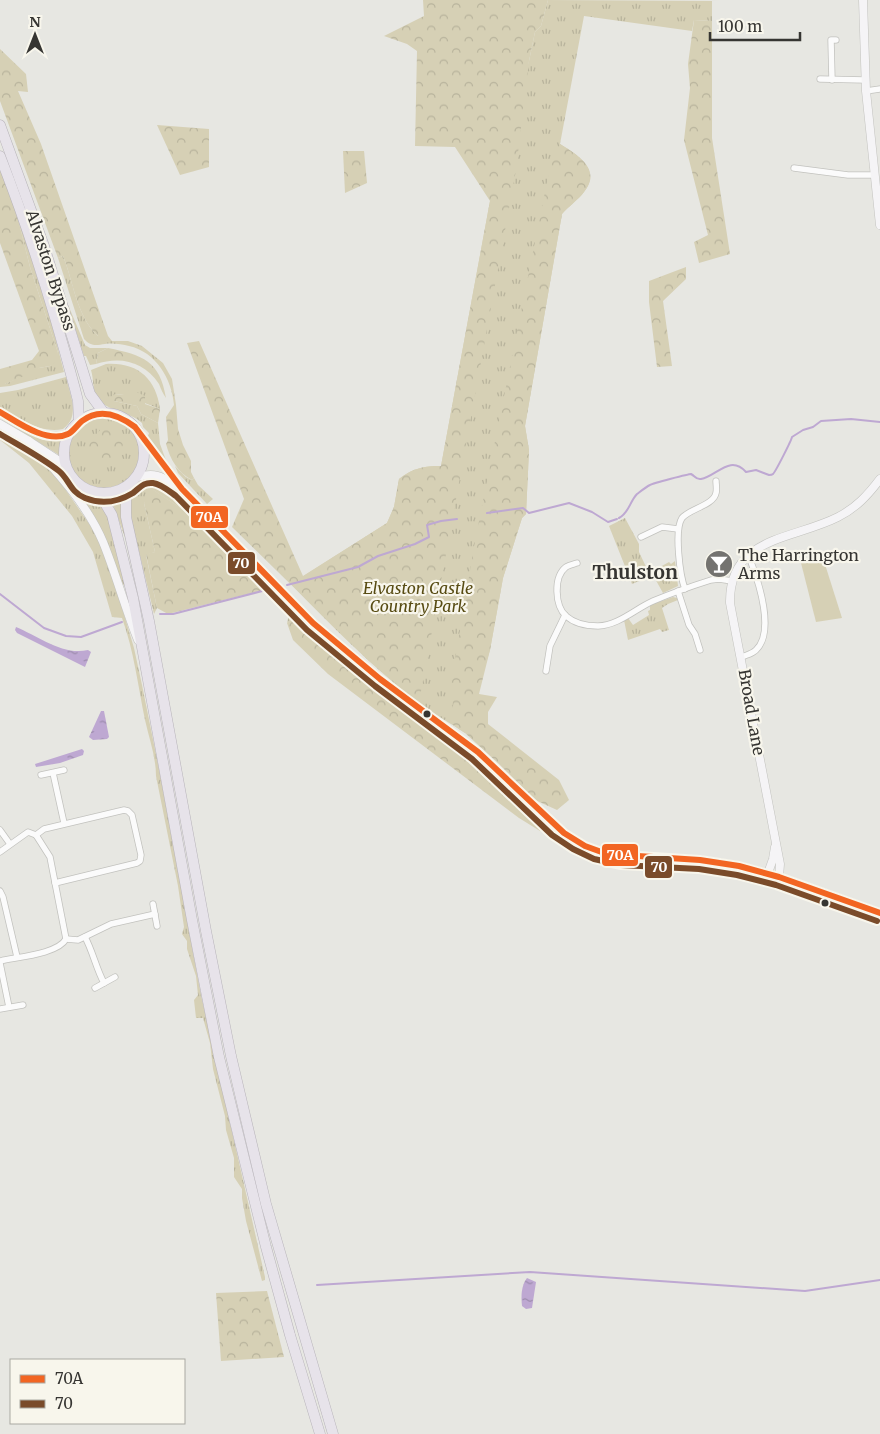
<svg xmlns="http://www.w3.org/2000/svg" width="880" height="1434" viewBox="0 0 880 1434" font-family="Merriweather,serif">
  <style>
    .grass { fill: url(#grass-tufts) }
    .forest { fill: url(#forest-crowns) }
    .garden { fill: #d6d0b5 }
    .water { fill: url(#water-ripples) }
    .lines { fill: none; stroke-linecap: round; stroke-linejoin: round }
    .stream { stroke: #bea8d2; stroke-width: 2 }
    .street-casing { stroke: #c2c2be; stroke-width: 7 }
    .secondary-casing { stroke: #c2c2be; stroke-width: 9 }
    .highway-casing { stroke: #b7b3b9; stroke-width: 11 }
    .street { stroke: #fbfbfb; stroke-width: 5.5 }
    .secondary { stroke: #f5f4f6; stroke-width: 8 }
    .highway { stroke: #e7e3ea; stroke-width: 10 }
    .bus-1-casing { stroke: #f8f6ec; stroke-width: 10 }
    .bus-2-casing { stroke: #f8f6ec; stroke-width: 10 }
    .bus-1 { stroke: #f26522; stroke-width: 6 }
    .bus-2 { stroke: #7a4b2a; stroke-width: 6 }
    .bus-dot { fill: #363532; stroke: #f8f6ec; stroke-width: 2 }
    .labels { text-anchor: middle; stroke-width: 4.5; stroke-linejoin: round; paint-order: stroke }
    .street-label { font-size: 16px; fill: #363532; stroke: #f8f6ec }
    .poi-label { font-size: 16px; fill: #363532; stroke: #f8f6ec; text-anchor: start }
    .park-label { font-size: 16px; font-style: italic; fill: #574b12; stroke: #f8f6ec }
    .quarter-label { font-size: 19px; font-weight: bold; fill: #363532; stroke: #f8f6ec }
    .line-badge { stroke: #f8f6ec; stroke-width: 2 }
    .badge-label { font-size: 14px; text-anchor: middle; font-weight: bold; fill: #fff }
  </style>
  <defs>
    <pattern id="grass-tufts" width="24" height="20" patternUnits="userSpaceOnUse" patternTransform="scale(1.25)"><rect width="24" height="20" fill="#d6d0b5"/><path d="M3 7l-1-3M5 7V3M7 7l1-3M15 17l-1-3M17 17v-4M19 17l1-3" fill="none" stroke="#b8b39c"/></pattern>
    <pattern id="forest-crowns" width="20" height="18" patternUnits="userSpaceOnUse" patternTransform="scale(1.25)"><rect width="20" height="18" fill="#d6d0b5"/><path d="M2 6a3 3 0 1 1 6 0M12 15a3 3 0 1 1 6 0" fill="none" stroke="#b8b39c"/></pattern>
    <pattern id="water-ripples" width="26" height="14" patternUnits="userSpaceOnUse" patternTransform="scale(1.25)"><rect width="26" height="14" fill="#bea8d2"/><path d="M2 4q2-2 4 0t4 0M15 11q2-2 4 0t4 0" fill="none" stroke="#9b8aab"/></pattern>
  </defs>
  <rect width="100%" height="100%" fill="#e7e7e2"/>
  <g class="grass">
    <path d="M548,0L721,1H712V21L694,20L692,31L584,16L560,144C576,154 602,169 584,192C578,200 569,206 562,214L525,426L529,450L526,514L522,518L503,578L490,650L465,733C450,723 431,712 417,702C372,666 331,626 291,584L387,523L394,507L399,479C413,468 424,466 441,466L490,201L529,61L535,32L541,26Z"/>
    <polygon points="15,207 50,317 64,372 10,386 0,387 0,384 5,384 39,368 50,366 58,353 30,267"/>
    <path d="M63,256C74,283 76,315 98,336H108L112,341H128L142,346L163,363L172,379L176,405H174C172,379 156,352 129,346C122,344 112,343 105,344C97,345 91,347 84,339L58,258Z"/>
    <polygon points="66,300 85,345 90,348 108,348 98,353 96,364 90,365 86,356 84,356"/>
    <path d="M106,364C137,362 156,378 160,409L124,395L115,394L114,401L137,406L141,414L158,423L160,444L167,463L148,436L149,433L143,427L142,423C130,411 106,412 97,397C92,388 94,380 91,370Z"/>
    <path d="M66,377C70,395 81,416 63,429C40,434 19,418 0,407V393L18,390Z"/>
    <polygon points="0,418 43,440 61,441 59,455"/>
    <circle cx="104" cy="453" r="35"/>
    <path d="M0,431L34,453L46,465L65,489L90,525L105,554L112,574L134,648L142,685L160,774L201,995L265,1277V1280L262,1281L246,1221L242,1198V1189L234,1177V1158L226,1130L225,1116L213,1069L210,1043L203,1018H196L194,1000L198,995L196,976L187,949V941L182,934L184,927L178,886L156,776C156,757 149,738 145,720C138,686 134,651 122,618L112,617L93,552L72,516L29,463L0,440Z"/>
    <path d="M43,451C56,464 65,481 80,491C89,497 99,499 104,510C116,532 120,560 126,584L123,585L109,548Z"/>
    <polygon points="175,466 186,477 192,480 194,478 198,485 213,499 207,504 178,473"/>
    <path d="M153,478C174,485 202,515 217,532L153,490L144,503L155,552L146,555L157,608L154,614L132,522L130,503L136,487L140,482Z"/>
    <polygon points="121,496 127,539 126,540 111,499"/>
    <polygon points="625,518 639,544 639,552 649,573 669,562 671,564 675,561 678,586 663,593 653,575 632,584 609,526"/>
    <polygon points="272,588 298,612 292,619 287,623 289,615 263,590"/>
    <polygon points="673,597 677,598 678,600 668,604 662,608 669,630 662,632 660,629 628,640 624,620 628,618 633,625 649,615 648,611 650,610 650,605"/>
  </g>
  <g class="forest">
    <path d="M423,0H548L541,26L535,32L529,61L516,170L420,697L417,701L369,661L232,527L244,499L187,343L199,341L303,576L387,523L394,507L399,479C414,468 423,466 441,466L490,201L455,147L415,146L417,51L407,44L384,36L424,16Z"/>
    <polygon points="694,20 712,21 712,138 730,254 699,263 694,242 708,235 684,140 690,88 688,64"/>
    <path d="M0,49L26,74L28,92L18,91L41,144L108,336H98C76,315 74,283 63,256L58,258L0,101Z"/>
    <polygon points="157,125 209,129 209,167 180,175"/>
    <path d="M560,144C576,154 603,169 584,192C578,200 569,206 562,214L525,426L529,450L526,514L522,518L503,578L490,650L479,694L497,697L488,712V724L559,780L569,800L557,810L535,800L499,764L465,733L447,721C452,711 456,701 450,690L475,541L550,167Z"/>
    <polygon points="343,151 364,151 367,183 345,193"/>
    <polygon points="0,167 15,207 30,267 58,353 57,361 50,366 39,368 36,377 31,373 5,384 0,384 0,369 32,360 39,351 0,243"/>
    <polygon points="686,267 686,279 663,301 672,366 657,367 649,302 649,281"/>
    <path d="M108,348C143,355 160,361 166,398C163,394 161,389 159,384C144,361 120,356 96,364L98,353Z"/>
    <polygon points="130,389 145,396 145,404 160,409 158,423 141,414 137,406 114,401 111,397 115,394 124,395"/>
    <path d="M174,405H176L178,429L183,445L191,461V472L194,478L192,480C178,473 170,459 166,444L168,440L166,417Z"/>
    <path d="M111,428L124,440L118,463C106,470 95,464 86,455L89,443L101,429Z"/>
    <polygon points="152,489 217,532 272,588 168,614 157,608 146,554 155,552 144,503 147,493"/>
    <polygon points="298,612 320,634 376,682 483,764 546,825 540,831 519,818 328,674 293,640 287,623 292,619"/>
    <polygon points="267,1291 284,1357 221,1361 216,1293"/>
  </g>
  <polygon class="garden" points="823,558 842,618 816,622 801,563"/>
  <g class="water">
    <path d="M16,627C38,636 63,656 88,650L91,652L85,667L17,633L15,630Z"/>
    <polygon points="101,711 104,711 109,737 107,739 93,740 89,737"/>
    <polygon points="82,749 84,751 83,755 60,763 36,767 35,764"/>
    <path d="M527,1278L536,1282L532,1308L526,1309L522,1306C521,1296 521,1286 527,1278Z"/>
  </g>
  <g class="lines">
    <g class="stream">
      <polyline points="487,513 523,508 529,513 569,503 592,512 608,522 617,519"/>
      <path d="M619,518C629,513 630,501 637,494C641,491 646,487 650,485C653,483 689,474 691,474C695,476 696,480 701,479C717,476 730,454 746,472L756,470L769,475C771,475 772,475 773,474C776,471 792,439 792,437L803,430L813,427L821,421L851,419L880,422"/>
      <polyline points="287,585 358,567 378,556 415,544 429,537 427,525 441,521 457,519"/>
      <polyline points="0,594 44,628 66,636 81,637 122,622"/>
      <polyline points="160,614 173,614 270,589"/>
      <polyline points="317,1285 530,1272 805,1291 880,1280"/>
    </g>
    <defs>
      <g id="street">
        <polyline points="820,79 865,80"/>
        <polyline points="832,80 831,40 836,40"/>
        <polyline points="866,91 880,89"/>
        <polyline points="794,168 848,175 874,175"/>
        <polyline points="641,537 662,527 678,529"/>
        <path d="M577,563C574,564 569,565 566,567C553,577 555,606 566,616C575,624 587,626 598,626C619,625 635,609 653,601C672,593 692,586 711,580L719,579L732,581"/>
        <path d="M685,589C680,576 674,530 682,518C689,509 714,505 716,493C717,489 716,484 716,481"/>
        <polyline points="678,591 689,625 695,634 700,650"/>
        <path d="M742,657C746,655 752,654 756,650C775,632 759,583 751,562"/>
        <polyline points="546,671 550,646 565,615"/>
        <polyline points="53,773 64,823"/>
        <polyline points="41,775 64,770"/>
        <polyline points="0,830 10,844"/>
        <polyline points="36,835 44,829 124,810 128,811 132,815 141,855 140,861 137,863 55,883"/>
        <path d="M0,852L28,832L36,835L50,857L66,939C58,954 17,957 0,961"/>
        <polyline points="0,891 3,897 17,957"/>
        <polyline points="153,904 157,926"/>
        <path d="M85,937C93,952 96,968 104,983"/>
        <polyline points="66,939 78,940 111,924 155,914"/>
        <polyline points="0,963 9,1007"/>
        <polyline points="95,988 115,977"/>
        <polyline points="0,1009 23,1005"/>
      </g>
      <g id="secondary">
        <polyline points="863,0 866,91 880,225"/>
        <path d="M0,412C22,425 42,442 69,434"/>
        <polyline points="0,424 29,441 67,466"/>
        <polyline points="142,436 182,489 313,623 380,679 478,752 564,833 585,846 607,854 623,856 700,860 739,866 779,877 880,913"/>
        <path d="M29,441C56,471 87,504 103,542C116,574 125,608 138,640"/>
        <path d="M137,477C157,472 162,477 179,487"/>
        <polyline points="768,873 773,859 775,847"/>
        <path d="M779,877L780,864L730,603C729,536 793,540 838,517C856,508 868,495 880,479"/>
      </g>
      <g id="highway">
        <polyline points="0,125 44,246 90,394 104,413"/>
        <path d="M0,156C30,232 54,310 75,389L78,401L79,422"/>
        <circle cx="104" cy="453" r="40"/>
        <polyline points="129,485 126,498 126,517 149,621 206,931 231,1056 266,1204 333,1434"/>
        <polyline points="99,493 112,515 133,598 192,920 219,1057 266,1247 290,1335 320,1434"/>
      </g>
    </defs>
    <use href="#street" class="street-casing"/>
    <use href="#secondary" class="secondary-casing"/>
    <use href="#highway" class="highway-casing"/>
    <use href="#street" class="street"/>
    <use href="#secondary" class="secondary"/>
    <use href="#highway" class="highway"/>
    <defs>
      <path id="bus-1" d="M0,412C17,422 47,444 68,434C73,432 77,425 82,421C100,407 119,415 135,427L182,489L313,623L380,679L478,752L564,833L585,846L607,854L700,860L739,866L779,877L880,913"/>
      <path id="bus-2" d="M0,434C20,446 41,457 59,471C69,479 70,492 85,498C102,505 118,502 133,493C140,488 143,482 153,483C161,484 169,491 176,496L307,630L375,686L472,759L552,835L573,849L594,859L621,865L699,869L737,875L776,885L877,921"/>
    </defs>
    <use href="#bus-1" class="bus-1-casing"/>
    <use href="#bus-2" class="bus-2-casing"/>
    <use href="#bus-1" class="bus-1"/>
    <use href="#bus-2" class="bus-2"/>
  </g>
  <defs>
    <symbol id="bar-disc" viewBox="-11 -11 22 22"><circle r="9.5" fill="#747370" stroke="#f8f6ec"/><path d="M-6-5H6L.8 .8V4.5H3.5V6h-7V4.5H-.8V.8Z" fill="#fff"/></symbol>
  </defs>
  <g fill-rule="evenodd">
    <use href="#bar-disc" x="703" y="548" width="32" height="32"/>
  </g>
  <g class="bus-dot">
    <circle cx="427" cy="714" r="4.5"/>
    <circle cx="825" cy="903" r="4.5"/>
  </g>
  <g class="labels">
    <g class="street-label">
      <text transform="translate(51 270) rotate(72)" y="6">Alvaston Bypass</text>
      <text transform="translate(752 712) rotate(80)" y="6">Broad Lane</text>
    </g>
    <g class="poi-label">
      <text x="738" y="561">The Harrington<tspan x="738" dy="18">Arms</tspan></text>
    </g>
    <g class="park-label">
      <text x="418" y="594">Elvaston Castle<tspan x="418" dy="18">Country Park</tspan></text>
    </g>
    <g class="quarter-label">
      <text x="635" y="579">Thulston</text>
    </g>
  </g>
  <g class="line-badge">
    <rect x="190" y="505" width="39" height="24" rx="5" fill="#f26522"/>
    <rect x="227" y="551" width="29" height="24" rx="5" fill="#7a4b2a"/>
    <rect x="601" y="843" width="38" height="24" rx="5" fill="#f26522"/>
    <rect x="644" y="855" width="29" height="24" rx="5" fill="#7a4b2a"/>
  </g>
  <g class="badge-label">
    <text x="209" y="522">70A</text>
    <text x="241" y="568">70</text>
    <text x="620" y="860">70A</text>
    <text x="659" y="872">70</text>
  </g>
  <rect x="10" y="1359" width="175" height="65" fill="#f8f6ec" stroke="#aaa9a2"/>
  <rect x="20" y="1375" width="25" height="8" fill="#f26522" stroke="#aaa9a2"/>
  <text x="55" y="1384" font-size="15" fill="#363532">70A</text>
  <rect x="20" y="1400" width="25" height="8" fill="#7a4b2a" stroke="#aaa9a2"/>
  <text x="55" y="1409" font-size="15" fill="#363532">70</text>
  <g transform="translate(35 35)" stroke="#f8f6ec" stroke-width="4" paint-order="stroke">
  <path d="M0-4L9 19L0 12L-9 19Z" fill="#363532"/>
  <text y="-8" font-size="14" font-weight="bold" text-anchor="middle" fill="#363532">N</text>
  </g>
  <path d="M710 32v8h90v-8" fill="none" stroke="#363532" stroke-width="2.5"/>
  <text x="718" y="32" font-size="15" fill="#363532" stroke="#f8f6ec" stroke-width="4" paint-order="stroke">100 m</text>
</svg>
